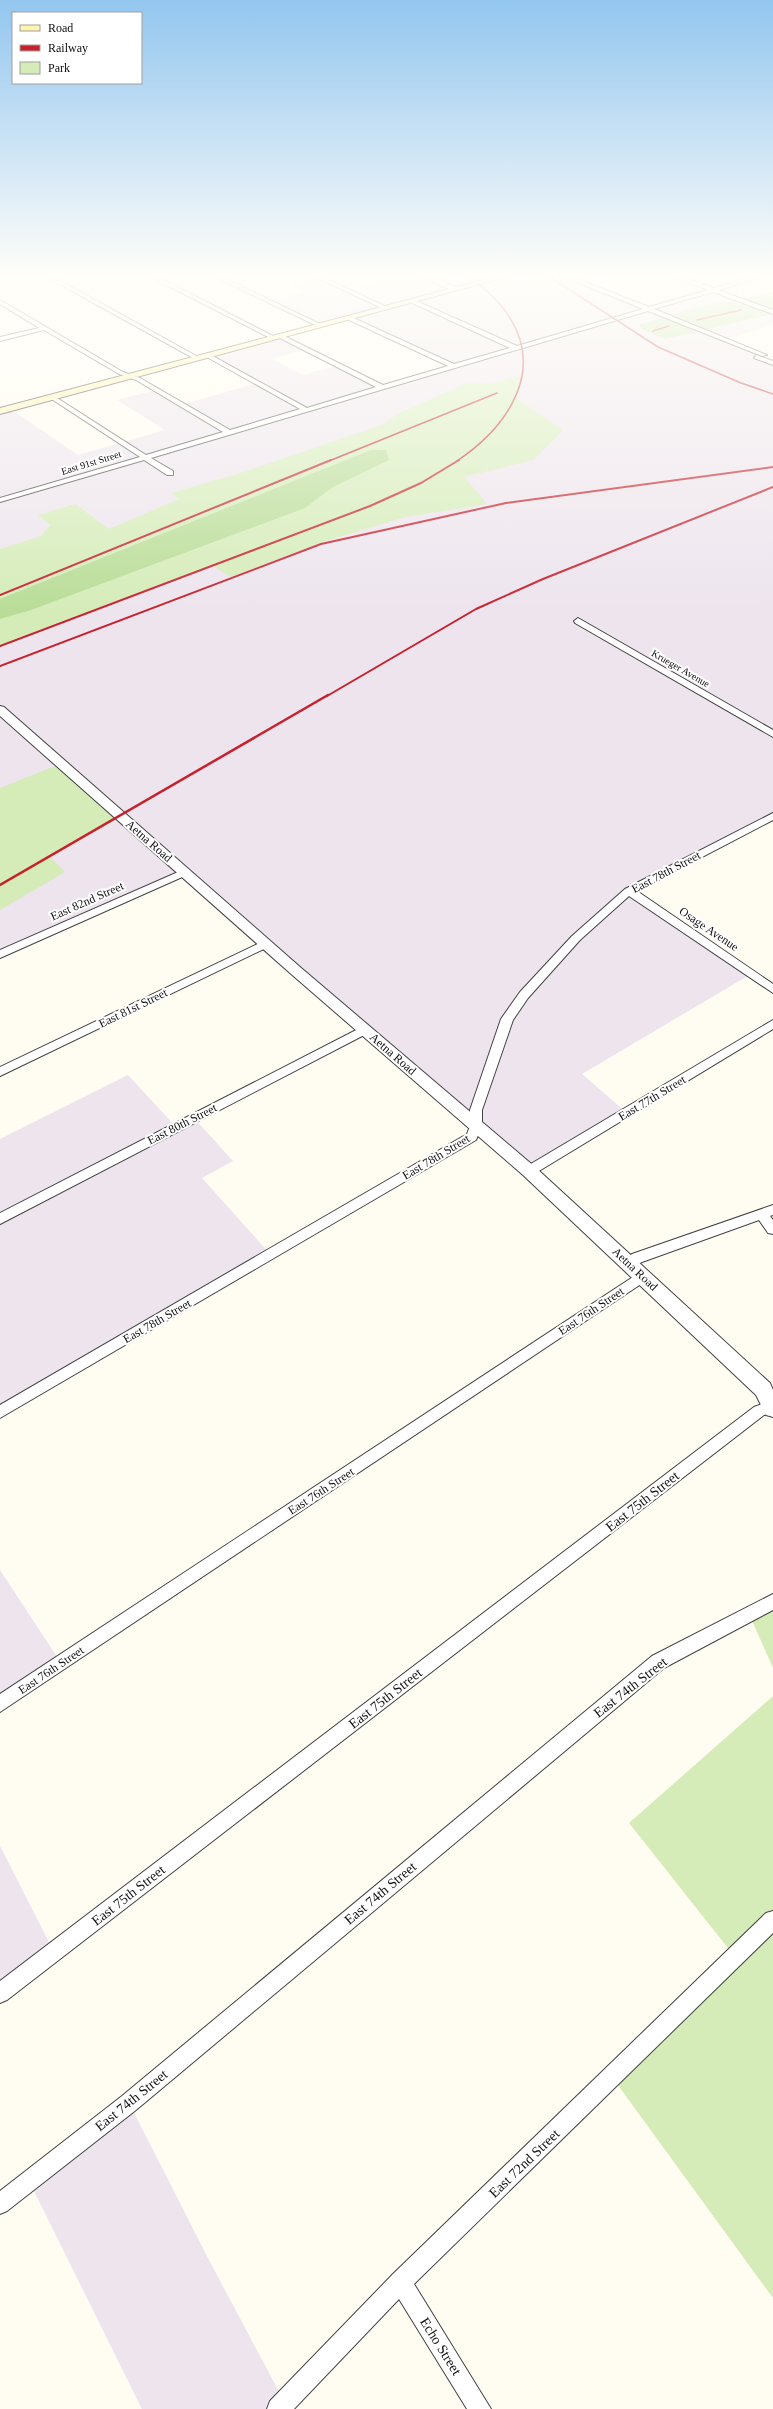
<svg xmlns="http://www.w3.org/2000/svg" width="773" height="2409" viewBox="0 0 773 2409" font-family="Georgia,serif">
  <style>
    .industrial { fill: #ede4ee }
    .green { fill: #d5ecb9 }
    .forest { fill: #b9dd98 }
    .lines { fill: none; stroke-linecap: round; stroke-linejoin: round }
    .minor-casing { stroke: #434343; stroke-width: 2 }
    .tertiary-casing { stroke: #434343; stroke-width: 2 }
    .secondary-casing { stroke: #323232; stroke-width: 2 }
    .minor { fill: #fff; fill-rule: evenodd }
    .tertiary { fill: #fff; fill-rule: evenodd }
    .secondary { fill: #fff4ad; fill-rule: evenodd }
    .rail-far2 { stroke: #c6212d; stroke-width: 1.5 }
    .rail-far1 { stroke: #c6212d; stroke-width: 2 }
    .rail { stroke: #c6212d; stroke-width: 2.5 }
    .labels { text-anchor: middle; stroke-width: 4; stroke-linejoin: round; paint-order: stroke }
    .far-street-label { font-size: 10px; fill: #101010; stroke: #fff }
    .street-label { font-size: 12px; fill: #101010; stroke: #fff }
    .near-street-label { font-size: 14px; fill: #101010; stroke: #fff }
  </style>
  <rect width="100%" height="100%" fill="#fffcf2"/>
  <g class="industrial">
    <polygon points="362,275 618,275 624,277 592,286 648,309 713,290 741,300 702,330 773,314 773,325 726,339 764,355 757,356 773,363 773,818 630,891 751,974 582,1074 627,1113 529,1171 185,872 0,954 0,411 9,408 78,455 165,430 117,400 156,390 181,405 257,383 207,355 280,336 307,349 272,359 303,375 339,365 381,387 453,366 349,318 319,325 269,301 302,292 290,285 320,277 347,289 376,281"/>
    <polygon points="128,1075 176,1127 194,1118 233,1161 202,1178 271,1255 0,1412 0,1139"/>
    <polygon points="0,1570 61,1663 0,1704"/>
    <polygon points="0,1846 54,1952 0,1993"/>
    <polygon points="129,2103 210,2262 285,2403 278,2409 142,2409 29,2181"/>
  </g>
  <g class="green">
    <path d="M523,376L517,399L563,430L533,460L464,477L487,504L406,517L326,541L231,577L213,566L0,646V549L41,536L50,525L38,515L75,504L109,529L179,499L171,493L237,474L382,425L399,413L465,384C475,381 482,385 492,383C503,381 512,377 523,376Z"/>
    <polygon points="60,764 121,817 50,857 65,872 0,910 0,788"/>
    <polygon points="773,1602 773,1668 749,1614"/>
    <polygon points="773,1696 773,2298 612,2077 735,1957 629,1823"/>
  </g>
  <g class="forest">
    <polygon points="773,291 773,314 665,339 643,330 639,325 709,304 741,300"/>
    <polygon points="371,450 386,450 389,460 333,487 305,508 31,610 0,619 0,599"/>
  </g>
  <g class="lines">
    <defs>
      <g id="minor">
        <polygon points="0,275 9,275 0,278"/>
        <polygon points="43,275 50,275 200,358 195,359"/>
        <polygon points="147,275 154,275 277,338 272,339"/>
        <polygon points="211,275 218,275 322,325 317,326"/>
        <polygon points="311,275 318,275 389,308 384,309"/>
        <polygon points="476,275 482,275 490,281 485,282"/>
        <polygon points="560,275 567,275 649,307 708,290 670,275 677,275 714,288 759,275 767,275 719,290 773,310 773,314 713,292 654,309 767,355 762,356 648,311 151,458 173,471 173,475 167,475 144,460 0,502 0,498 140,457 50,398 50,396 54,396 146,455 223,432 136,380 119,374 44,330 0,341 0,337 39,328 0,304 0,300 123,372 140,378 230,430 300,409 205,356 205,354 209,354 307,408 376,387 278,337 278,335 282,335 383,385 448,366 347,319 347,317 351,317 454,364 510,348 410,302 410,300 414,300 517,346 643,309"/>
        <polygon points="756,355 773,361 773,365 754,358"/>
        <polygon points="578,618 773,730 773,737 575,623 574,621"/>
        <polygon points="773,813 773,820 637,891 773,984 773,993 629,896 580,940 528,998 513,1020 482,1110 482,1126 476,1140 0,1418 0,1405 467,1134 470,1126 470,1110 501,1019 520,992 572,936 625,889"/>
        <polygon points="185,869 190,872 189,874 0,958 0,950"/>
        <polygon points="266,940 270,942 270,946 0,1076 0,1067"/>
        <polygon points="773,1020 773,1029 534,1174 524,1174 523,1171 524,1168"/>
        <polygon points="364,1026 370,1030 368,1033 0,1224 0,1213"/>
        <polygon points="773,1205 773,1215 770,1216 773,1220 773,1234 768,1233 759,1220 642,1262 628,1269 623,1268 621,1264 632,1254"/>
        <polygon points="642,1271 647,1272 649,1276 647,1280 0,1712 0,1694"/>
        <polygon points="773,1400 773,1412 764,1415 7,2000 0,2003 0,1981 754,1407"/>
        <polygon points="773,1594 773,1610 664,1668 136,2110 7,2211 0,2214 0,2191 122,2096 652,1656"/>
        <polygon points="773,1911 773,1933 414,2284 491,2409 467,2409 399,2299 294,2409 267,2409 270,2401 393,2274 766,1913"/>
      </g>
      <g id="tertiary">
        <polygon points="419,275 428,275 460,289 453,291"/>
        <polygon points="0,706 4,707 300,967 535,1167 770,1383 773,1390 773,1417 766,1415 756,1395 523,1175 290,973 0,716"/>
      </g>
      <polygon id="secondary" points="502,275 514,275 0,414 0,408"/>
    </defs>
    <use href="#minor" class="minor-casing"/>
    <use href="#tertiary" class="tertiary-casing"/>
    <use href="#secondary" class="secondary-casing"/>
    <use href="#minor" class="minor"/>
    <use href="#tertiary" class="tertiary"/>
    <use href="#secondary" class="secondary"/>
    <g class="rail-far2">
      <polyline points="547,275 658,347 741,383 773,394"/>
      <polyline points="697,320 741,310"/>
      <polyline points="653,331 669,326"/>
      <polyline points="329,461 497,393"/>
      <path d="M457,461C509,426 549,367 503,308C493,296 481,285 468,275"/>
    </g>
    <g class="rail-far1">
      <polyline points="0,595 331,460"/>
      <polyline points="0,646 370,506 421,483 459,460"/>
      <polyline points="0,666 321,544 506,503 773,467"/>
      <polyline points="327,696 476,609 543,579 773,487"/>
    </g>
    <polyline class="rail" points="0,885 328,695"/>
  </g>
  <linearGradient id="sky" x2="0" y2="1"><stop stop-color="#93c6ef"/><stop offset="0.45" stop-color="#fffef9"/><stop offset="1" stop-color="#fffef9" stop-opacity="0"/></linearGradient>
  <rect width="773" height="612" fill="url(#sky)"/>
  <g class="labels">
    <g class="far-street-label">
      <text transform="translate(91 462) rotate(-17)" y="4">East 91st Street</text>
      <text transform="translate(681 668) rotate(30)" y="4">Krueger Avenue</text>
    </g>
    <g class="street-label">
      <text transform="translate(149 841) rotate(41)" y="4">Aetna Road</text>
      <text transform="translate(666 872) rotate(-28)" y="4">East 78th Street</text>
      <text transform="translate(87 901) rotate(-24)" y="4">East 82nd Street</text>
      <text transform="translate(709 929) rotate(34)" y="4">Osage Avenue</text>
      <text transform="translate(133 1008) rotate(-26)" y="4">East 81st Street</text>
      <text transform="translate(393 1054) rotate(41)" y="4">Aetna Road</text>
      <text transform="translate(652 1098) rotate(-31)" y="4">East 77th Street</text>
      <text transform="translate(182 1124) rotate(-27)" y="4">East 80th Street</text>
      <text transform="translate(436 1157) rotate(-31)" y="4">East 78th Street</text>
      <text transform="translate(635 1269) rotate(43)" y="4">Aetna Road</text>
      <text transform="translate(591 1311) rotate(-34)" y="4">East 76th Street</text>
      <text transform="translate(157 1321) rotate(-30)" y="4">East 78th Street</text>
      <text transform="translate(321 1491) rotate(-33)" y="4">East 76th Street</text>
      <text transform="translate(51 1670) rotate(-34)" y="4">East 76th Street</text>
    </g>
    <g class="near-street-label">
      <text transform="translate(642 1501) rotate(-38)" y="5">East 75th Street</text>
      <text transform="translate(630 1687) rotate(-38)" y="5">East 74th Street</text>
      <text transform="translate(385 1698) rotate(-38)" y="5">East 75th Street</text>
      <text transform="translate(380 1893) rotate(-40)" y="5">East 74th Street</text>
      <text transform="translate(128 1895) rotate(-38)" y="5">East 75th Street</text>
      <text transform="translate(131 2100) rotate(-39)" y="5">East 74th Street</text>
      <text transform="translate(524 2163) rotate(-44)" y="5">East 72nd Street</text>
      <text transform="translate(441 2346) rotate(58)" y="5">Echo Street</text>
    </g>
  </g>
  <rect x="12" y="12" width="130" height="72" fill="#ffffff" stroke="#9f9f9f"/>
  <rect x="20" y="25" width="20" height="6" fill="#fff4ad" stroke="#9f9f9f"/>
  <text x="48" y="32" font-size="12" fill="#101010">Road</text>
  <rect x="20" y="45" width="20" height="6" fill="#c6212d" stroke="#9f9f9f"/>
  <text x="48" y="52" font-size="12" fill="#101010">Railway</text>
  <rect x="20" y="62" width="20" height="12" fill="#d5ecb9" stroke="#9f9f9f"/>
  <text x="48" y="72" font-size="12" fill="#101010">Park</text>
</svg>
